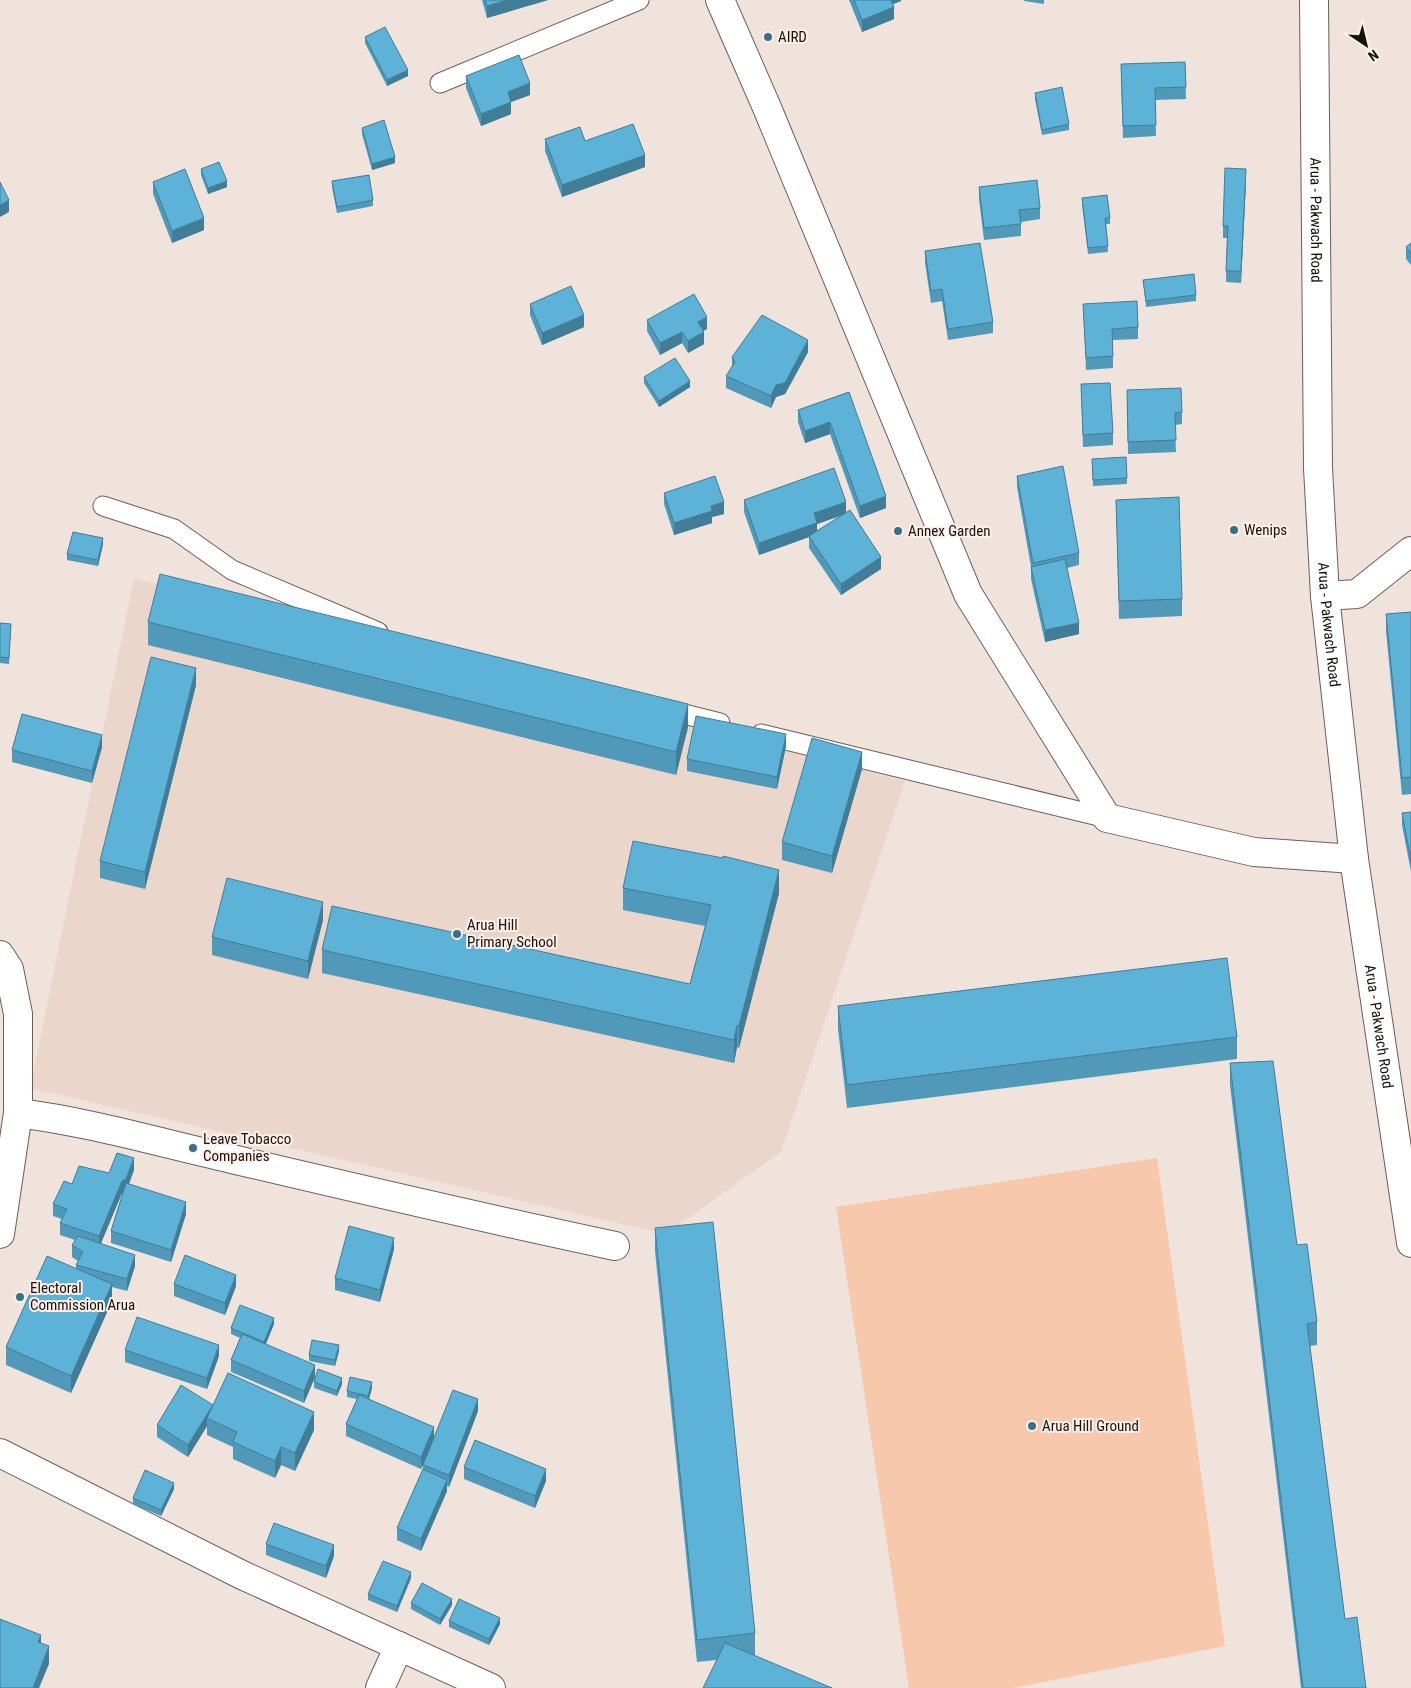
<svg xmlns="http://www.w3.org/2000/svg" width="1411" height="1688" viewBox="0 0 1411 1688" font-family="'Roboto Condensed',sans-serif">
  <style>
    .built { fill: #ebd6cb }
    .grass { fill: #f7c8ac }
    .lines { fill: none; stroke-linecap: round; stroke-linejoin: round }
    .lane-casing { stroke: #6a5f59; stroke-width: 21 }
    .street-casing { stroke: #6a5f59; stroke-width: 30 }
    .primary-casing { stroke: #6a5f59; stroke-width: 30 }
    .lane { stroke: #fff; stroke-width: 19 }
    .street { stroke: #fff; stroke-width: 28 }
    .primary { stroke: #fff; stroke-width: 28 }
    .wall { fill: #5099b9; fill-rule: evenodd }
    .shaded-wall { fill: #417d96 }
    .building { fill: #5db2d7; stroke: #417d96 }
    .poi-dot { fill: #367189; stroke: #fef0e9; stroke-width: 2 }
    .labels { text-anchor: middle; stroke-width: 4; stroke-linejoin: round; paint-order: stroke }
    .poi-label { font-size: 15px; fill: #15110f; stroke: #fef0e9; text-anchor: start }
    .street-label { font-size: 15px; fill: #15110f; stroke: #fef0e9 }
  </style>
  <rect width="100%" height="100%" fill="#f0e3dc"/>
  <polygon class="built" points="134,578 905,781 781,1152 666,1234 30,1088"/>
  <polygon class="grass" points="1157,1158 1225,1646 1013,1688 909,1688 836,1207"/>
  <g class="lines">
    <defs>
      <g id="lane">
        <polyline points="440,83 639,0"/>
        <polyline points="103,506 174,529 232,570 378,632"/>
        <polyline points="664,709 720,723"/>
        <polyline points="761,734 1107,818"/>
      </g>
      <g id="street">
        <polyline points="720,0 768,110 968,594 1107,818 1254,852 1354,859"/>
        <polyline points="1325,596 1357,594 1411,551"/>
        <polyline points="0,955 9,969 18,1014 18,1113"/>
        <path d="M0,1234L18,1113C90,1122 161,1143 232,1159C359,1189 487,1219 615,1246"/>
        <polyline points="0,1453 242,1575 491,1688"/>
        <polyline points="380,1688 399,1646"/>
      </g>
      <g id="primary">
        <path id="s1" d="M1314,0L1318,468L1325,596L1354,859L1411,1243"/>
      </g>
    </defs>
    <use href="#lane" class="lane-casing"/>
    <use href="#street" class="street-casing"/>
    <use href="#primary" class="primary-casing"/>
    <use href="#lane" class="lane"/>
    <use href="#street" class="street"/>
    <use href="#primary" class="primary"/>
  </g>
  <g class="wall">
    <polygon points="482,0 548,0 487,18"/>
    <polygon points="849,0 901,0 901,1 893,4 894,19 862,32"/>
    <polygon points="1024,0 1044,0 1044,4 1024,1"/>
    <polygon points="365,37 408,76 387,86 365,43"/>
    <polygon points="1185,62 1186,99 1155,100 1156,136 1123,138 1121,76"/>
    <polygon points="466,76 530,95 511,102 511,114 481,126 466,88"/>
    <polygon points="1035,93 1069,124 1069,130 1042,135 1035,99"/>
    <polygon points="362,128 395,163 372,170 362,134"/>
    <polygon points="545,139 585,141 645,167 562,197 545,151"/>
    <polygon points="201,169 227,187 208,194 201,175"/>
    <polygon points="332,181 373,200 373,206 337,213 332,187"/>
    <polygon points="1246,181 1241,283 1226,282 1227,238 1223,238 1223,226"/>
    <polygon points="153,182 204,230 172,243 153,194"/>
    <polygon points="979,187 1040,208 1040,219 1021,222 1021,236 984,240 979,199"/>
    <polygon points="1082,198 1110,218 1110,224 1106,224 1108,252 1088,254 1082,204"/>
    <polygon points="1411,243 1411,265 1406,259 1406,247"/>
    <polygon points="925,251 993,322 993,333 948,340 942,301 931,303 925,263"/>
    <polygon points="1143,280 1196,295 1196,301 1146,307"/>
    <polygon points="530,304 584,327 542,345 530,315"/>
    <polygon points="1083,304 1138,327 1138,339 1113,340 1113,368 1086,370"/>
    <polygon points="647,320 707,329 703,331 704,344 688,353 682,343 660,355 647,331"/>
    <polygon points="808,352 785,394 776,397 771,408 726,388 726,376 732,366 732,357"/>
    <polygon points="644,377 690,387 659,407 644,383"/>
    <polygon points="1081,384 1113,433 1113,445 1083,447"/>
    <polygon points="849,392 886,508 860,518 830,434 805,443 798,422 798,410"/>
    <polygon points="1127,402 1182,412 1182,424 1175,425 1176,452 1128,454"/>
    <polygon points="1126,457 1127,484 1093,486 1092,459"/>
    <polygon points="1017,476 1079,553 1079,565 1067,568 1079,634 1045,642 1031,579 1031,567 1017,487"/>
    <polygon points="664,493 724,514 712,517 712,523 674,535 664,504"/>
    <path d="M744,500L846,512L881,569L841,595L809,548V537L759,555L744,512ZM842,515L817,531V524Z"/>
    <polygon points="1116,500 1182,599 1182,616 1119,619"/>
    <polygon points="103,544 98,566 67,560 67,554"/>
    <polygon points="1411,612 1411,794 1402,795 1386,631 1386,614"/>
    <polygon points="148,622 688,727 676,775 148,645"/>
    <polygon points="0,623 11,624 9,664 0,663"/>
    <polygon points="196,685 145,889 100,878 100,861"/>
    <polygon points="786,746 777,789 687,771 687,759"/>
    <polygon points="102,747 92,783 12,762 12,750"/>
    <polygon points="862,769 832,873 782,860 782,842"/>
    <polygon points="1411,812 1411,872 1402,825 1402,813"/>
    <polygon points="623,888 779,893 739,1048 737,1047 734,1063 322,973 322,950 690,984 705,926 623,910"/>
    <polygon points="323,920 308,979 212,955 212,937"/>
    <polygon points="838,1006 1237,1037 1237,1059 847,1108 838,1029"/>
    <polygon points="1230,1063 1297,1245 1317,1322 1317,1345 1310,1346 1345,1619 1366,1688 1301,1688 1230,1085"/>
    <polygon points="134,1170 129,1184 186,1214 171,1262 111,1243 111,1231 123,1192 122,1193 101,1243 135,1266 127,1291 112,1287 112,1301 71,1393 6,1365 6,1347 76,1268 76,1265 78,1261 72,1257 72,1245 75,1240 60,1235 60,1223 62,1219 53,1216 53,1204 72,1184 109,1173"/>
    <polygon points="655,1228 755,1633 755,1656 697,1662 655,1251"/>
    <polygon points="394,1249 380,1302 335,1290 335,1278"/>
    <polygon points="174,1284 236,1286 225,1315 174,1296"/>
    <polygon points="274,1324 266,1344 315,1377 304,1403 231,1372 231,1360 240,1338 231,1334 231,1328"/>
    <polygon points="125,1350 219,1356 207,1389 125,1362"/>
    <polygon points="339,1351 335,1366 309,1361 309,1355"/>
    <polygon points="314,1382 342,1384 337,1396 314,1388"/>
    <polygon points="372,1388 369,1399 434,1438 478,1411 449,1487 447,1486 447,1491 421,1551 397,1540 397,1528 423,1469 423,1465 428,1454 421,1469 346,1436 346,1424 357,1399 347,1397 347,1391"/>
    <polygon points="213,1405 314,1430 295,1471 281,1465 275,1478 233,1459 233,1447 207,1435 207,1426 188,1457 157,1437 157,1425"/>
    <polygon points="464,1467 546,1481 535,1508 464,1479"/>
    <polygon points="174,1489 161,1516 133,1504 133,1498"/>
    <polygon points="266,1544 334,1556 326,1578 266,1555"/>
    <polygon points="411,1578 397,1612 368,1600 368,1594"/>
    <polygon points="411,1603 452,1605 440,1625 411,1609"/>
    <polygon points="449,1621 500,1624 489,1645 449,1627"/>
  </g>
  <g class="shaded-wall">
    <polygon points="507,0 548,0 487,18 487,6"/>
    <polygon points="888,0 901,0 901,1 888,6"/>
    <polygon points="894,7 894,19 862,32 862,20"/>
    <polygon points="408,70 408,76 387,86 387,80"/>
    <polygon points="530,83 530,95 511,102 511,114 481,126 481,114 508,92"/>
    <polygon points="645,155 645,167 562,197 562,185"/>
    <polygon points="395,157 395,163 372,170 372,164"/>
    <polygon points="1246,169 1246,181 1241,283 1241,271"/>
    <polygon points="227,181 227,187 208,194 208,188"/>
    <polygon points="9,200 9,212 0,217 0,205"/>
    <polygon points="204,218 204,230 172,243 172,231"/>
    <polygon points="584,315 584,327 542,345 542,333"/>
    <polygon points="707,317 707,329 698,333 698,322"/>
    <polygon points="682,332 682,343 660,355 660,343"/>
    <polygon points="704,332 704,344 688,353 688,341"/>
    <polygon points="808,340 808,352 785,394 776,397 771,408 771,396 776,385"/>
    <polygon points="690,381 690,387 659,407 659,401"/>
    <polygon points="830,422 830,434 805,443 805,431"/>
    <polygon points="886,496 886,508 860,518 860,506"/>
    <polygon points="724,502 724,514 712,517 712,523 674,535 674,523 711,506"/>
    <polygon points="846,502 846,514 817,524 817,535 809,536 809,537 759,555 759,543 814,513"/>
    <polygon points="103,538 103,544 98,566 98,560"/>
    <polygon points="881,557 881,569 841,595 841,584"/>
    <polygon points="1079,623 1079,634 1045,642 1045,630"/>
    <polygon points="196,668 196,685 145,889 145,872"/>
    <polygon points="688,704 688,727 676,775 676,752"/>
    <polygon points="786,734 786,746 777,789 777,777"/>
    <polygon points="102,735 102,747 92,783 92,771"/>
    <polygon points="862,752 862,769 832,873 832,856"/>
    <polygon points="779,870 779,893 739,1048 739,1026"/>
    <polygon points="323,902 323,920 308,979 308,961"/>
    <polygon points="737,1025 737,1047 734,1063 734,1040"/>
    <polygon points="134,1158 134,1170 126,1191 122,1193 99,1248 99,1236 122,1181"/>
    <polygon points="186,1202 186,1214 171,1262 171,1250"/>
    <polygon points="394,1238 394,1249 380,1302 380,1290"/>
    <polygon points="135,1255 135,1266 127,1291 127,1279"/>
    <polygon points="236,1275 236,1286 225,1315 225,1303"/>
    <polygon points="112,1284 112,1301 71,1393 71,1376"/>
    <polygon points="274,1318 274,1324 264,1348 264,1342"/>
    <polygon points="219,1345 219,1356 207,1389 207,1378"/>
    <polygon points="339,1345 339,1351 335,1366 335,1360"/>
    <polygon points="315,1365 315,1377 304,1403 304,1391"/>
    <polygon points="342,1378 342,1384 337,1396 337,1391"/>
    <polygon points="372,1382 372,1388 368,1402 368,1396"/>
    <polygon points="478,1399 478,1411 449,1487 449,1475"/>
    <polygon points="213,1405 207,1418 207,1426 188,1457 188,1445"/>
    <polygon points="314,1412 314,1430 295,1471 295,1453"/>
    <polygon points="434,1427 434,1439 421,1469 421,1457"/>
    <polygon points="281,1447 281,1465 275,1478 275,1461"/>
    <polygon points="546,1469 546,1481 535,1508 535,1496"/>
    <polygon points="447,1480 447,1491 421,1551 421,1539"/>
    <polygon points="174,1483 174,1489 161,1516 161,1510"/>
    <polygon points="334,1545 334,1556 326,1578 326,1566"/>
    <polygon points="411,1572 411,1578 397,1612 397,1606"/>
    <polygon points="452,1599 452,1605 440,1625 440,1619"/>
    <polygon points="500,1618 500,1624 489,1645 489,1639"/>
    <polygon points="41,1635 41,1652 38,1642"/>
    <polygon points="49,1646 49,1664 39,1688 33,1688"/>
  </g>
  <g class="building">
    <polygon points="485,0 507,0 487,6"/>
    <polygon points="854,0 891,0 894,7 862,20"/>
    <polygon points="385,27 408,70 387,80 365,37"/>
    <polygon points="519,55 530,83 508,92 511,102 481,114 466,76"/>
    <polygon points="1185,62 1186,87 1155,88 1156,125 1123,126 1121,64"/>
    <polygon points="1062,87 1069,124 1042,130 1035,93"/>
    <polygon points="384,120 395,157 372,164 362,128"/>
    <polygon points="633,124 645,155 562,185 545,139 580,127 585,141"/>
    <polygon points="219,162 227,181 208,188 201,169"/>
    <polygon points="1225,168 1246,169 1241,271 1226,271 1228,226 1223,226"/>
    <polygon points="185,169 204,218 172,231 153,182"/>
    <polygon points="369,175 373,200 337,207 332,181"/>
    <polygon points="1037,180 1040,208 1019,210 1021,224 984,228 979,187"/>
    <polygon points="0,182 9,200 0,205"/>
    <polygon points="1107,195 1110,218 1105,218 1108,246 1088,248 1082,198"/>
    <polygon points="980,243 993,322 948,329 942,289 931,291 925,251"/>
    <polygon points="1411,243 1411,254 1406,247"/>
    <polygon points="1194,274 1196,295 1146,301 1143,280"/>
    <polygon points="571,286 584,315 542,333 530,304"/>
    <polygon points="694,294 707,317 698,322 704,332 688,341 682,332 660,343 647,320"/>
    <polygon points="1137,301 1138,327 1112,329 1113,356 1086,358 1083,304"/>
    <polygon points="762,315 808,340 785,383 776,385 771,396 726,376 735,362 732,357"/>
    <polygon points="675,358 690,381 659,401 644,377"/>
    <polygon points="1110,383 1113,433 1083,435 1081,384"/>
    <polygon points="1181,388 1182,412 1175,413 1176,440 1128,442 1127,390"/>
    <polygon points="849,392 886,496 860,506 830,422 805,431 798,410"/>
    <polygon points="1126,457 1127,478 1093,480 1092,459"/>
    <polygon points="1063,466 1079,553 1033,563 1017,476"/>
    <polygon points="834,468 846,502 814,513 817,523 759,543 744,500"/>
    <polygon points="715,476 724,502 711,506 712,511 674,523 664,493"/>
    <polygon points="1179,497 1182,599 1119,601 1116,500"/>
    <polygon points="850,510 881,557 841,584 809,536"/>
    <polygon points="73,532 103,538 98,560 67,554"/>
    <polygon points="1065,559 1079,623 1045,630 1031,567"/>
    <polygon points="160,574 688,704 676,752 148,622"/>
    <polygon points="1411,612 1411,777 1402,778 1386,614"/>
    <polygon points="0,623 11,624 9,658 0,657"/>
    <polygon points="151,657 196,668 145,872 100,861"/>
    <polygon points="22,714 102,735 92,771 12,750"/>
    <polygon points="696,716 786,734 777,777 687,759"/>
    <polygon points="812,738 862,752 832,856 782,842"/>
    <polygon points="1411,812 1411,860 1402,813"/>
    <polygon points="633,841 723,858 723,856 779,870 739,1026 737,1025 734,1040 322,950 332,906 690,984 711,905 623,888"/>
    <polygon points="227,878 323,902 308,961 212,937"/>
    <polygon points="1227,958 1237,1037 847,1085 838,1006"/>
    <polygon points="1273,1061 1297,1245 1307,1244 1317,1322 1307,1324 1345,1619 1357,1617 1366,1688 1303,1688 1230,1063"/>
    <polygon points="117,1153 134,1158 126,1179 122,1181 99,1236 60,1223 67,1209 53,1204 64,1181 72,1184 79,1166 109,1173"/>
    <polygon points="126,1183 186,1202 171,1250 111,1231"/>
    <polygon points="713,1222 755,1633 697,1640 655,1228"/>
    <polygon points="349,1226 394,1238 380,1290 335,1278"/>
    <polygon points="78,1236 135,1255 127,1279 76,1265 83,1252 72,1245"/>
    <polygon points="185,1255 236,1275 225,1303 174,1284"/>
    <polygon points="47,1256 112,1284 71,1376 6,1347"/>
    <polygon points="240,1305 274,1318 264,1342 231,1328"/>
    <polygon points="137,1317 219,1345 207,1378 125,1350"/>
    <polygon points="242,1334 315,1365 304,1391 231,1360"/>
    <polygon points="312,1340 339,1345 335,1360 309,1355"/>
    <polygon points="318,1369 342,1378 337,1391 314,1382"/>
    <polygon points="228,1373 314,1412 295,1453 281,1447 275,1461 233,1442 237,1432 207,1418"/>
    <polygon points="350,1377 372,1382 368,1396 347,1391"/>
    <polygon points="181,1385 213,1405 188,1445 157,1425"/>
    <polygon points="453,1390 478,1399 449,1475 423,1465"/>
    <polygon points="359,1395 434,1427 421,1457 346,1424"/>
    <polygon points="475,1440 546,1469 535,1496 464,1467"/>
    <polygon points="423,1469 447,1480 421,1539 397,1528"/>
    <polygon points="145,1470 174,1483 161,1510 133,1498"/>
    <polygon points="274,1523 334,1545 326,1566 266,1544"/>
    <polygon points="383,1561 411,1572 397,1606 368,1594"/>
    <polygon points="422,1583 452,1599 440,1619 411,1603"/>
    <polygon points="459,1599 500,1618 489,1639 449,1621"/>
    <polygon points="0,1619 41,1635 38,1642 49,1646 33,1688 0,1688"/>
    <polygon points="725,1643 832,1688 703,1688"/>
  </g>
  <g class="poi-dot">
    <circle cx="768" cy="37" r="5"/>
    <circle cx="1234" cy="530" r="5"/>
    <circle cx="898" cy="531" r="5"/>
    <circle cx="457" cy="934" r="5"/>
    <circle cx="193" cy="1148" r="5"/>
    <circle cx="20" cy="1297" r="5"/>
    <circle cx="1032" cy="1426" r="5"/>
  </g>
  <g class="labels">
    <g class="poi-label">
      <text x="778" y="42">AIRD</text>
      <text x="1244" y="535">Wenips</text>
      <text x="908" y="536">Annex Garden</text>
      <text x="467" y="930">Arua Hill<tspan x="467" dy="17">Primary School</tspan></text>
      <text x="203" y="1144">Leave Tobacco<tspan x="203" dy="17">Companies</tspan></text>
      <text x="30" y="1293">Electoral<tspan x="30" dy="17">Commission Arua</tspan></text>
      <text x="1042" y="1431">Arua Hill Ground</text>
    </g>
    <g class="street-label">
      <text dy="5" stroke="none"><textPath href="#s1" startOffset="220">Arua - Pakwach Road</textPath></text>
      <text dy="5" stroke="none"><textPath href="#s1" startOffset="625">Arua - Pakwach Road</textPath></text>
      <text dy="5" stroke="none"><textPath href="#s1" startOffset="1030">Arua - Pakwach Road</textPath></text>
    </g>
  </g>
  <g transform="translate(1366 45) rotate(145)" stroke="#fef0e9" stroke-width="4" paint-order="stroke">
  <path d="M0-4L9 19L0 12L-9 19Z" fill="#15110f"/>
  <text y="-8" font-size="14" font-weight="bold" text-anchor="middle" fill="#15110f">N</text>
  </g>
</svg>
